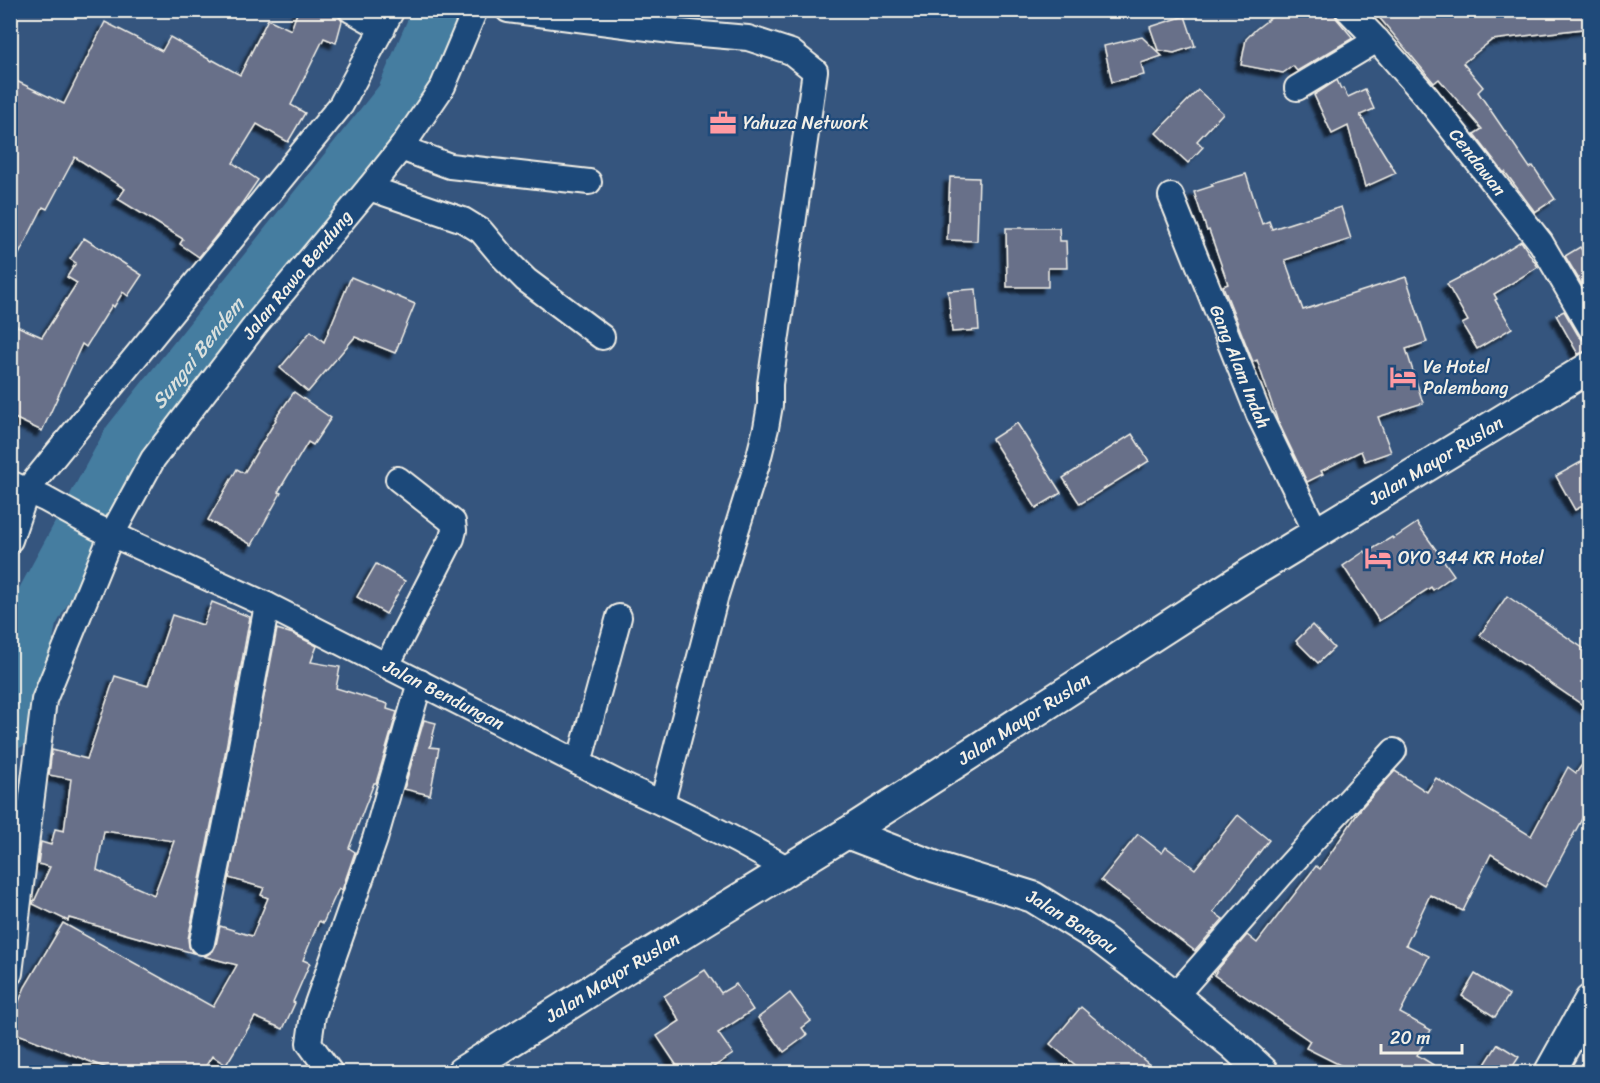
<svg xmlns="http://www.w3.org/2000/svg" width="1600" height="1083" viewBox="0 0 1600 1083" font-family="Sriracha,sans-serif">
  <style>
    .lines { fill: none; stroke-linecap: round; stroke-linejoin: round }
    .river { stroke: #457da0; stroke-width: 50 }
    .building { fill: #676f89; stroke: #f4f1e8; stroke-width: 1.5; fill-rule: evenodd; filter: url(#shadow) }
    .minor-casing { stroke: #f4f1e8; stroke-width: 28 }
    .tertiary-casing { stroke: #f4f1e8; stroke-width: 34 }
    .minor { stroke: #1f4a7a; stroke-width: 24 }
    .tertiary { stroke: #1f4a7a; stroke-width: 30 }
    .labels { text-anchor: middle; stroke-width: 4.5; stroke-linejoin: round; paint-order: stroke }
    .poi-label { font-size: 18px; fill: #f4f1e8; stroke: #1f4a7a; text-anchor: start }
    .street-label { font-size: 18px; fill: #f4f1e8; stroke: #1f4a7a }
    .water-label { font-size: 20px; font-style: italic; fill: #dae0dd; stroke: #1f4a7a }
  </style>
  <defs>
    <filter id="shadow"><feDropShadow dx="-5.5" dy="5.5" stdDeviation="1.5" flood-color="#0009"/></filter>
  </defs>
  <rect width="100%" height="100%" fill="#35557e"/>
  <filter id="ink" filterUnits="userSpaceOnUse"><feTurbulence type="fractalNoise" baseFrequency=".0167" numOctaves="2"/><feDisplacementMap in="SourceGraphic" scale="12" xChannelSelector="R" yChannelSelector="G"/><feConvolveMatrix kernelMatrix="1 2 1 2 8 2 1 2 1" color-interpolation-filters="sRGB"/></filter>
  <g filter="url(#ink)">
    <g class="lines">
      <path class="river" id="s1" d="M10,725L32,617L128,440L401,98L439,10"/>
    </g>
    <g class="building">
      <polygon points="298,10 337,10 339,17 342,21 336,43 324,38 291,105 305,113 288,142 257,124 233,163 258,180 240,206 199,257 180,244 183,239 118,199 125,189 75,157 47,209 43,207 10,272 10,78 64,104 105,22 162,51 170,37 212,61 213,60 240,75 268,19 291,30"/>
      <polygon points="1281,10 1333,10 1337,19 1353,38 1297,71 1293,66 1283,73 1241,65 1246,39 1256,29"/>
      <polygon points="1373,10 1590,10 1590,28 1492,40 1463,63 1483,87 1478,92 1530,168 1533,166 1555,199 1535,212 1505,172 1504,173 1474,134 1482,129 1439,79 1434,83"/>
      <polygon points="1185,16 1195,46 1174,53 1158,50 1150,27"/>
      <polygon points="1142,37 1162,56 1141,63 1144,75 1112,82 1104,46"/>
      <polygon points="1337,80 1341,89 1343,88 1348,97 1365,89 1374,109 1360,115 1396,173 1365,187 1348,126 1332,134 1314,95"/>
      <polygon points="1198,90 1223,113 1197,141 1203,147 1188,163 1156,133"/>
      <polygon points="1246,174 1262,224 1269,221 1272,229 1341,207 1351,239 1285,260 1303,310 1406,277 1427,342 1406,349 1423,403 1378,417 1391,452 1365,461 1361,451 1321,471 1323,474 1307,482 1277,419 1257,360 1253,362 1223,286 1228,284 1209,230 1207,231 1194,192 1213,186 1211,184"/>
      <polygon points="950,177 979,178 977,241 947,240"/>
      <polygon points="1006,228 1059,228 1060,241 1066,241 1067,268 1048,268 1048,287 1007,287"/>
      <polygon points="84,238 142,275 128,296 123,292 114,307 112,305 86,347 82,344 42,431 10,416 10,323 42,337 77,283 67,277 76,263 70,259"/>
      <polygon points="1521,241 1538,267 1494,294 1497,299 1495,300 1512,328 1477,349 1462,324 1468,321 1447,284 1478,268"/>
      <polygon points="1580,247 1590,262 1590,298 1565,256"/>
      <polygon points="351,277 415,304 395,353 355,337 308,392 280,368 311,331 324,342"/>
      <polygon points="976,289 979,330 952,332 948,291"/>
      <polygon points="1564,311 1578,335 1583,340 1590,341 1590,350 1578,354 1556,315"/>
      <polygon points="294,392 331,418 313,445 308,442 278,492 281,493 252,545 208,520 237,469 244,473 276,420 275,419"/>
      <polygon points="1017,423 1061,493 1036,508 992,439"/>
      <polygon points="1132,434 1149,461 1080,504 1063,478"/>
      <polygon points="1590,457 1590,502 1575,510 1556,476"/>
      <polygon points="1417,523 1454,575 1433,590 1431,587 1379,621 1343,566 1365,551 1366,553 1392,537 1393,539"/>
      <polygon points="376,564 405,581 386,614 357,597"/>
      <polygon points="1507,596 1590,653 1590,710 1480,635"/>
      <path d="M212,602L250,617L220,781L188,939L189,947L193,953L69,918L68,921L33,904L50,867L38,864L41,842L51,845L55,829L64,831L71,779L49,775L52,750L87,759L115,676L148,686L172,615L203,625ZM104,831L174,841L154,895L97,870Z"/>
      <polygon points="1312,625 1334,648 1318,663 1296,641"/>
      <polygon points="277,629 293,634 317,646 311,662 340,667 336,688 388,704 387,709 397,712 376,783 374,783 349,848 355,852 342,890 339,888 323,923 319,921 303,960 310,963 293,1002 295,1003 283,1029 255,1017 226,1065 212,1056 202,1072 117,1072 10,1031 10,1023 25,987 63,923 213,1007 237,965 203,956 207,955 213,951 216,945 220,926 252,936 268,898 261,895 264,888 229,878"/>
      <polygon points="424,720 436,723 430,747 439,748 430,795 404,789"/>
      <polygon points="1590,754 1590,804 1545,887 1491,854 1463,911 1430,895 1406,945 1429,956 1400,1013 1431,1030 1417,1055 1445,1072 1354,1072 1306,1048 1310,1041 1214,975 1218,969 1247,935 1257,943 1316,866 1320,869 1362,807 1395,771 1427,792 1436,778 1531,836 1568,767 1576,773"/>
      <polygon points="1238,815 1269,840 1213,912 1223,919 1195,951 1101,880 1138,834 1162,853 1166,847 1195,869"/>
      <polygon points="705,970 721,993 736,984 753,1010 718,1033 733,1054 706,1072 681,1072 657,1036 680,1021 664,996"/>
      <polygon points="1475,974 1509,995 1495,1017 1462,996"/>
      <polygon points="790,993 811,1021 802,1028 807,1035 784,1052 758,1018"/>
      <polygon points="1081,1007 1158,1072 1084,1072 1050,1044"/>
      <polygon points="1498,1044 1519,1057 1509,1072 1480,1072"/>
    </g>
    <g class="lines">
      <defs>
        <g id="minor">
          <polyline points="351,10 383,28"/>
          <polyline points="508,10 679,32 748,38 791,52 815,71 770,384 770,405 766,428 757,464 716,595 662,803"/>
          <path id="s2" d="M1348,10L1377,40L1426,96L1541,243L1590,327"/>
          <polyline points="1297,88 1377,40"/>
          <polyline points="401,148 450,166 589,182"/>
          <polyline points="369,188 463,220 481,231 502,256 526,280 602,337"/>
          <path id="s3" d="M1171,196L1259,415L1317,534"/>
          <path id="s4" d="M10,483L45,499L96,527L267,605L622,785C679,810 734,838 788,869"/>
          <polyline points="10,540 27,490 341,105 392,10"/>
          <polyline points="387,665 452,538 454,530 453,522 398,479"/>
          <polyline points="579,763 619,617"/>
          <polyline points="202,942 234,784 267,605"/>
          <path id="s5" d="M10,973L44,700L112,534L153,459L257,323L369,188L401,148L443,86L475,10"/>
          <polyline points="1175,996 1280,876 1394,751"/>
          <polyline points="330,1072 309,1043 313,1015 375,839 420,682"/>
        </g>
        <g id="tertiary">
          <path id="s6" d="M847,833L936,867L1033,897L1101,939L1166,989L1235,1046L1263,1072"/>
          <path id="s7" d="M462,1072L625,969L847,833L1249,574L1590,367"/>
          <polyline points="1550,1072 1590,1000"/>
        </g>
      </defs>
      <use href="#minor" class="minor-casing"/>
      <use href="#tertiary" class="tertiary-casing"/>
      <use href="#minor" class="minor"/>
      <use href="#tertiary" class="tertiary"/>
    </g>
  </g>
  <defs>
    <symbol id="office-bare" viewBox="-9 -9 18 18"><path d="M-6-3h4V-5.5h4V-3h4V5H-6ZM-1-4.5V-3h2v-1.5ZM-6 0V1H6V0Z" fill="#ff9aa2" stroke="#1f4a7a" stroke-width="2.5" paint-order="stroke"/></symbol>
    <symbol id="hotel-bare" viewBox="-9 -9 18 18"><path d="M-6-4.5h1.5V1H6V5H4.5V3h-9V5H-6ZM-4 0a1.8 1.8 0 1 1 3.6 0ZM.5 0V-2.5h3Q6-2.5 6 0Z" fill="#ff9aa2" stroke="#1f4a7a" stroke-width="2.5" paint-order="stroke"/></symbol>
  </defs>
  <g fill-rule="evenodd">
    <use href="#office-bare" x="704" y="104" width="38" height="38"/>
    <use href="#hotel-bare" x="1384" y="358" width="38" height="38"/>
    <use href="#hotel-bare" x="1359" y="539" width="38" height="38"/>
  </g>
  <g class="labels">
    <g class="poi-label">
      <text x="743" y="129">Yahuza Network</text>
      <text x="1423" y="373">Ve Hotel<tspan x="1423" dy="21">Palembang</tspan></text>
      <text x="1398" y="564">OYO 344 KR Hotel</text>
    </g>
    <g class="street-label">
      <text dy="6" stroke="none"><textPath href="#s2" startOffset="200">Cendawan</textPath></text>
      <text dy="6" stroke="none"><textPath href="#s5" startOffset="774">Jalan Rawa Bendung</textPath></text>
      <text dy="6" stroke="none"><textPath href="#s3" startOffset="184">Gang Alam Indah</textPath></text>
      <text dy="6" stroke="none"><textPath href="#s7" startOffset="1150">Jalan Mayor Ruslan</textPath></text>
      <text dy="6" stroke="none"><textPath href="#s4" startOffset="483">Jalan Bendungan</textPath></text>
      <text dy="6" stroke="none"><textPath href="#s7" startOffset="664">Jalan Mayor Ruslan</textPath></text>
      <text dy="6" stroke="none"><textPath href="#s6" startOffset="243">Jalan Bangau</textPath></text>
      <text dy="6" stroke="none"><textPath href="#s7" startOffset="178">Jalan Mayor Ruslan</textPath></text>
    </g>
    <g class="water-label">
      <text dy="7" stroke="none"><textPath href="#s1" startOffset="423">Sungai Bendem</textPath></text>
    </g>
  </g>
  <rect width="1600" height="1083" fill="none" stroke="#1f4a7a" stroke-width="36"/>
  <rect x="18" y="18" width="1564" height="1047" fill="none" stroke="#f4f1e8" stroke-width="2" filter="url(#ink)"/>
  <path d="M1381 1044v9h81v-9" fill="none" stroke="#f4f1e8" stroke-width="3"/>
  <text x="1390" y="1044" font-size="18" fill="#f4f1e8" stroke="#1f4a7a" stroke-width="4.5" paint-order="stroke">20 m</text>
</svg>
